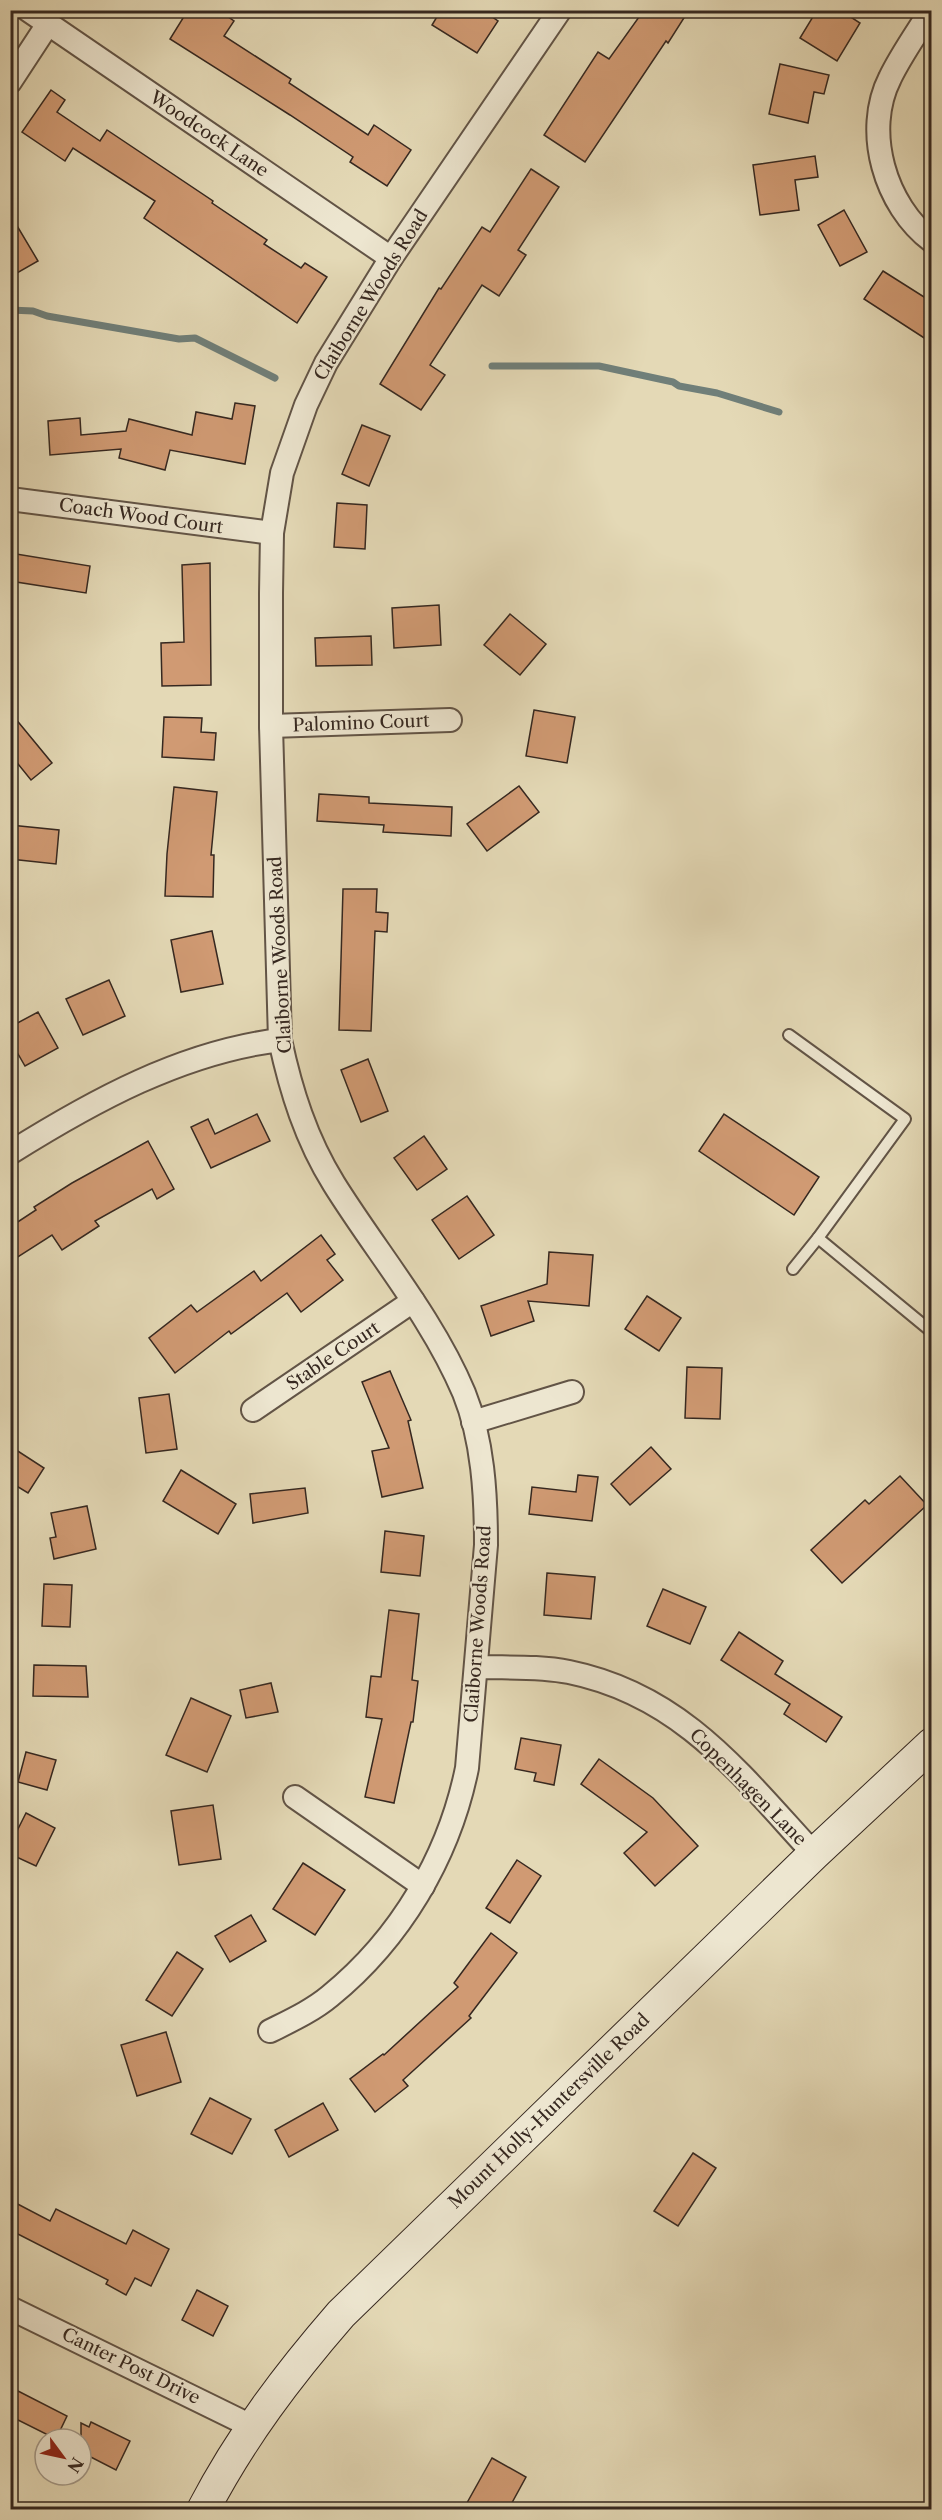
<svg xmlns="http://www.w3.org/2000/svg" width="942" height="2520" viewBox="0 0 942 2520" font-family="'Libre Caslon Text',serif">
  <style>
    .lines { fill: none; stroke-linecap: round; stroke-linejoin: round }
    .stream { stroke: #707f79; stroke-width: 7 }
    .building { fill: #d09a73; stroke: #362820; stroke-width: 1.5 }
    .lane-casing { stroke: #625446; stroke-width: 14 }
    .street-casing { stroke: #625446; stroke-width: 26 }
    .secondary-casing { stroke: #362820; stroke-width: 34 }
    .lane { stroke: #ede6d0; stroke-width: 10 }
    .street { stroke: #ede6d0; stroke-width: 22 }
    .secondary { stroke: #ede6d0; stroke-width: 32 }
    .labels { text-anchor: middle; stroke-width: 4.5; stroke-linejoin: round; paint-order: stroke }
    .street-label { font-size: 18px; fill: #362820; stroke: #ede6d0 }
  </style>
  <rect width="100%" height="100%" fill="#e4d9b6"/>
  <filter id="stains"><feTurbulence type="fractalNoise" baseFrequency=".00333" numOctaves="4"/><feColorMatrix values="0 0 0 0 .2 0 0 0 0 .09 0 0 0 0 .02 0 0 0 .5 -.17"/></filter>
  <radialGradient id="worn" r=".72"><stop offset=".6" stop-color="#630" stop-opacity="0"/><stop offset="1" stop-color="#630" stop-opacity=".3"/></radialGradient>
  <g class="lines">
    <g class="stream">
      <polyline points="10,310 33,311 47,316 179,339 195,338 275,378"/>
      <polyline points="492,366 599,366 673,382 679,386 717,393 779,412"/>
    </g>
  </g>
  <g class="building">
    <polygon points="188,10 218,10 234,21 224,36 291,79 289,83 368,135 374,125 411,150 387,186 350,162 353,157 290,115 170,39"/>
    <polygon points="441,10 482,10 498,21 477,53 432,25"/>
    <polygon points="644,10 689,10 668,43 666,41 585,162 544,135 598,52 609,59"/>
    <polygon points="817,10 840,10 860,23 837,61 800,38"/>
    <polygon points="780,64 829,75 824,94 814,92 808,123 769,114"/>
    <polygon points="51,90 65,100 57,112 100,141 107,130 213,201 212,203 267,240 264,244 301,268 305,263 327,277 297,323 144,218 155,201 73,148 65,161 22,132"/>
    <polygon points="815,156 818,177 795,180 799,210 760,215 753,165"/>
    <polygon points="531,169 559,187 518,250 526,255 499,296 482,285 430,365 445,375 421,410 380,384 439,288 441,289 482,227 490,232"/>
    <polygon points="844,210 867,252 840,266 818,225"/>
    <polygon points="10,214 38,261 10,277"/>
    <polygon points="883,271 932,302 932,343 864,299"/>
    <polygon points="235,403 255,406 245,464 170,450 165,470 119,458 121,449 50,455 48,421 80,418 81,435 126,431 129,419 192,435 196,412 232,419"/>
    <polygon points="362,425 390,436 369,486 342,474"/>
    <polygon points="337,503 367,505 365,549 334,547"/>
    <polygon points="10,553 90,566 86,593 10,581"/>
    <polygon points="210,563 211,685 162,686 161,643 184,642 182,565"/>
    <polygon points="439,605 441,645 394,648 392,608"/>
    <polygon points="510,614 546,644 520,675 484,645"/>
    <polygon points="371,636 372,665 316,666 315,638"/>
    <polygon points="534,710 575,717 567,763 526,756"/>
    <polygon points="10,712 52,763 31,780 10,754"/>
    <polygon points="164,717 202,718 201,732 216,733 214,760 162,757"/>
    <polygon points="519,786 539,812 487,851 467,824"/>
    <polygon points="174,787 217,792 211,855 214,855 213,897 165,896 167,854"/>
    <polygon points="319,794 369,797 369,803 452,807 451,836 383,832 384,825 317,821"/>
    <polygon points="10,825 59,830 56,864 10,859"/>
    <polygon points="343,889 377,889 376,912 388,913 387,932 375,931 371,1031 339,1030"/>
    <polygon points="212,931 223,984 181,992 171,940"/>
    <polygon points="109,980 125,1016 83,1035 66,999"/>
    <polygon points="38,1012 58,1048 25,1066 10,1040 10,1027"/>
    <polygon points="368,1059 388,1111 361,1122 341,1070"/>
    <polygon points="257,1114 270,1141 211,1168 191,1127 208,1119 215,1134"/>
    <polygon points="724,1114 819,1177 794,1215 699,1151"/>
    <polygon points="424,1136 447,1169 417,1190 394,1158"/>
    <polygon points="148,1141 174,1189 157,1199 152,1189 95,1221 99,1226 62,1250 52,1235 10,1262 10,1227 36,1210 34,1207 72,1183"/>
    <polygon points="467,1196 494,1235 459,1259 432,1220"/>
    <polygon points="321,1235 335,1254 327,1260 343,1280 301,1312 287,1293 231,1334 229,1331 175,1373 149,1338 191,1305 197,1312 254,1271 261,1281"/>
    <polygon points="549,1252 593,1255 589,1306 528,1301 534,1321 491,1336 481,1306 547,1284"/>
    <polygon points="647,1296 681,1318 659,1351 625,1329"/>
    <polygon points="687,1367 722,1368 720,1419 685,1418"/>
    <polygon points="390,1371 411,1420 408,1421 423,1488 382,1497 372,1451 389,1448 362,1382"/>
    <polygon points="169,1394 177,1449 146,1453 139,1398"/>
    <polygon points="10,1446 44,1468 28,1493 10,1482"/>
    <polygon points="651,1447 671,1469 630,1505 611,1484"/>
    <polygon points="181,1470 236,1504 218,1534 163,1501"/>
    <polygon points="578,1475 598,1477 592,1521 529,1514 532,1487 576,1492"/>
    <polygon points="900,1476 927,1505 842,1583 811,1550 865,1500 869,1504"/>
    <polygon points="305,1488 308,1513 253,1523 250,1494"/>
    <polygon points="87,1506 96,1549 54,1559 50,1538 56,1537 51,1513"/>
    <polygon points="385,1531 424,1536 420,1576 381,1572"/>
    <polygon points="547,1573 595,1577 591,1619 544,1615"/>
    <polygon points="44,1584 72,1585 70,1627 42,1626"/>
    <polygon points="663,1589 706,1607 690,1644 647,1626"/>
    <polygon points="389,1610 419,1614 412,1680 418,1681 413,1722 411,1722 394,1803 365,1797 382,1719 366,1717 371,1676 381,1677"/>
    <polygon points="739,1632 783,1661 775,1674 842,1717 826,1742 784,1714 790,1704 721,1660"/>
    <polygon points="34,1665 86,1666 88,1697 33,1696"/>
    <polygon points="271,1683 278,1712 246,1718 240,1690"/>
    <polygon points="191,1698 231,1716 207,1772 166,1755"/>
    <polygon points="521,1738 561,1745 554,1785 534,1781 536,1773 515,1769"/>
    <polygon points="26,1752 56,1760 47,1790 18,1782"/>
    <polygon points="599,1759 653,1798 698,1846 655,1886 624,1853 647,1832 581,1784"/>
    <polygon points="213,1805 221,1859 179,1865 171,1811"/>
    <polygon points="26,1813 55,1828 36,1866 10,1854 10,1845"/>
    <polygon points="517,1860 541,1876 510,1923 486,1908"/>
    <polygon points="303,1863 345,1890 315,1935 273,1909"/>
    <polygon points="251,1915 266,1941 230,1962 215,1936"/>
    <polygon points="491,1933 517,1953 469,2016 471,2018 403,2080 408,2086 375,2112 350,2079 383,2054 384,2055 458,1987 454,1983"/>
    <polygon points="177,1952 203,1969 172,2016 146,2000"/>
    <polygon points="166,2032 181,2082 137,2096 121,2045"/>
    <polygon points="210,2098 251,2119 232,2154 191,2134"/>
    <polygon points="323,2103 338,2130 289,2157 275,2130"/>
    <polygon points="693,2153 716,2168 678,2226 654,2211"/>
    <polygon points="10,2200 50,2221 56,2209 126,2244 133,2230 169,2249 151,2286 135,2278 126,2295 106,2284 108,2280 10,2230"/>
    <polygon points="197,2290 228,2306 213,2336 182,2320"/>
    <polygon points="18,2391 67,2416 56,2439 10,2416 10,2407"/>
    <polygon points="91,2422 130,2441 116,2470 81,2452 81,2423 89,2427"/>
    <polygon points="492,2458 526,2477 508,2510 463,2510"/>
  </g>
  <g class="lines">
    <defs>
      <g id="lane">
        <polyline points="789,1035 905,1119 818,1238 932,1332"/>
        <polyline points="793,1269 818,1238"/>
      </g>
      <g id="street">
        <polyline points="28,10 391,258"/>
        <path d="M931,10C917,33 901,55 890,78C863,131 885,206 932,241"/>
        <polyline points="10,82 48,24"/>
        <polyline points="10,499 272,533"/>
        <polyline points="271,726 450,720"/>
        <path d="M10,1153C93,1101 182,1052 280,1040"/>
        <polyline points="253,1410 413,1301"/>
        <polyline points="473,1422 572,1392"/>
        <path d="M477,1667C507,1668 539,1666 569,1672C682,1695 741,1775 814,1854"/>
        <polyline points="295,1797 423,1886"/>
        <path d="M270,2031C290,2021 312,2011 330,1996C400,1939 449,1857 467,1768L486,1545C486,1495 483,1440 464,1393C432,1317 377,1253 334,1184C306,1139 291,1091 280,1040L271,726V593L272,533L282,473L306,405L326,363L391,258L560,10"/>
        <polyline points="10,2308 251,2426"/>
      </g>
      <path id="secondary" d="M203,2510C241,2437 288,2375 341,2314L814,1854L932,1744"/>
    </defs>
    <use href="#lane" class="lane-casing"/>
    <use href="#street" class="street-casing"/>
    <use href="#secondary" class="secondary-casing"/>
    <use href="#lane" class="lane"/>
    <use href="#street" class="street"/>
    <use href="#secondary" class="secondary"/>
  </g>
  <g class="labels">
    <g class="street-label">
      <text transform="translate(209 134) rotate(34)" y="6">Woodcock Lane</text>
      <text transform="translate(371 295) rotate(-58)" y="6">Claiborne Woods Road</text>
      <text transform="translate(141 516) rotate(8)" y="6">Coach Wood Court</text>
      <text transform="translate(361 723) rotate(-2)" y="6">Palomino Court</text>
      <text transform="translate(280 955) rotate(-93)" y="6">Claiborne Woods Road</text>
      <text transform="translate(333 1356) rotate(-34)" y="6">Stable Court</text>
      <text transform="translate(478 1624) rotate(-86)" y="6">Claiborne Woods Road</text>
      <text transform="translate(748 1787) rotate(45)" y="6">Copenhagen Lane</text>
      <text transform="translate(549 2111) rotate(-44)" y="6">Mount Holly-Huntersville Road</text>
      <text transform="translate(131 2366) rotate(26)" y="6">Canter Post Drive</text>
    </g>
  </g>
  <rect width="942" height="2520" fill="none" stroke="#e4d9b6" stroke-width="36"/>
  <rect x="12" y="12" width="918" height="2496" fill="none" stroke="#362820" stroke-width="3"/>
  <rect x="18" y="18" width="906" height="2484" fill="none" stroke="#362820" stroke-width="1.5"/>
  <g transform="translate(63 2457) rotate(123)"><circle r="28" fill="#ede6d0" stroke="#a49a8a" stroke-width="1.5"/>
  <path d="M0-4.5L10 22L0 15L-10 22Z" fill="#8f2418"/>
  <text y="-9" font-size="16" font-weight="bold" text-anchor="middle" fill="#362820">N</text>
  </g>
  <rect width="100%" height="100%" filter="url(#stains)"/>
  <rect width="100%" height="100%" fill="url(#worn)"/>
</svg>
